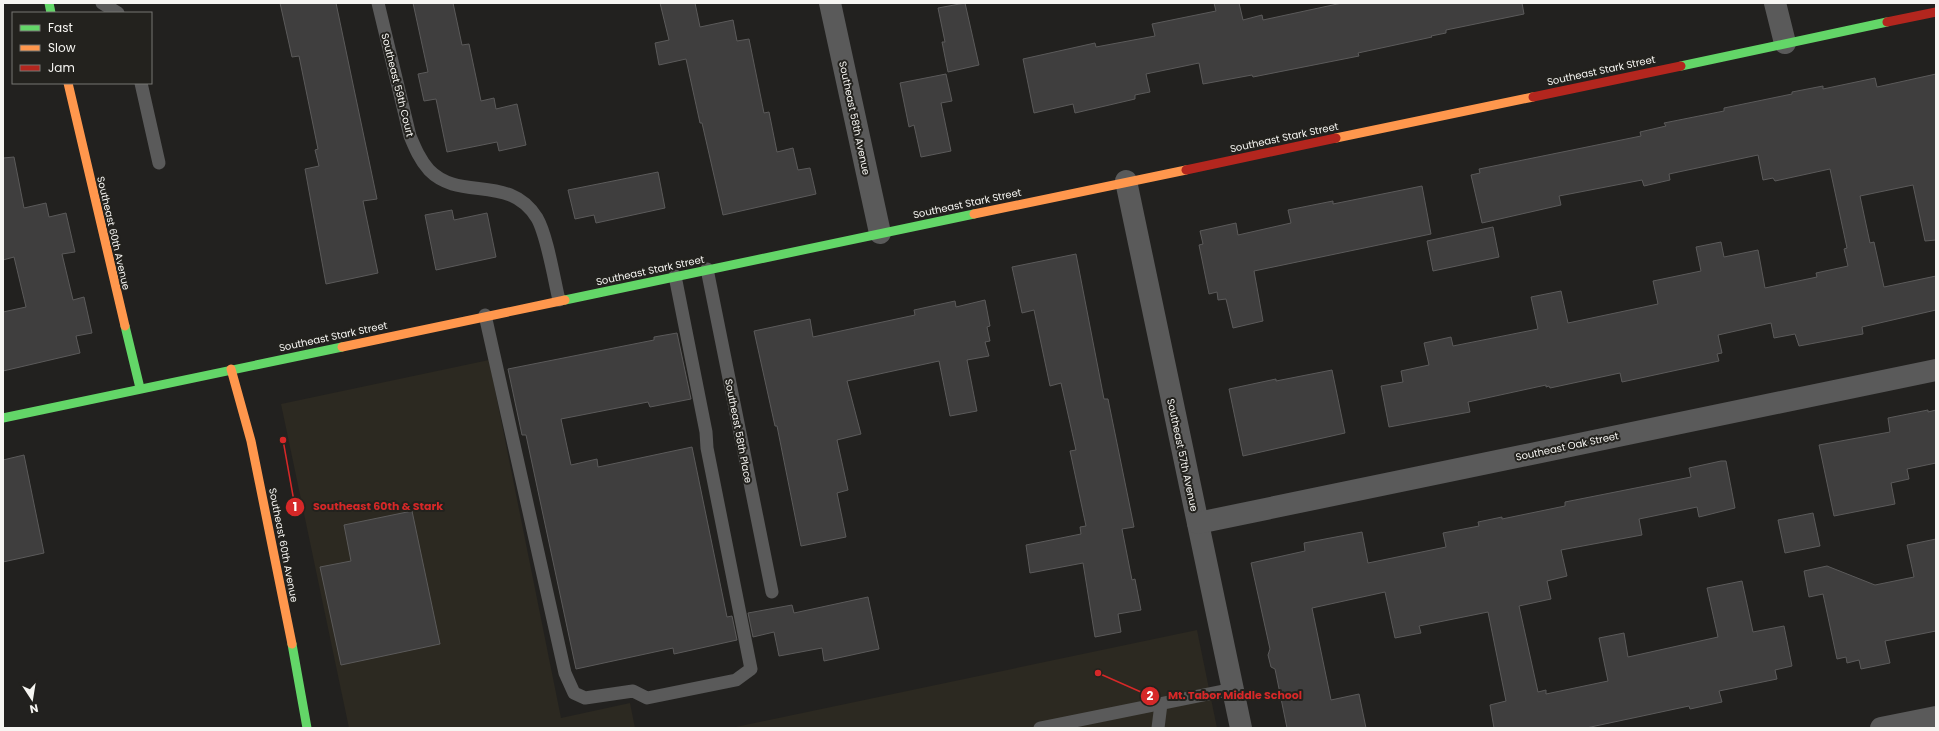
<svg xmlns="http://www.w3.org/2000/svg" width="1939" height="731" viewBox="0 0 1939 731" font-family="Poppins,sans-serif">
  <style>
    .built { fill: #2c2921 }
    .building { fill: #3f3e3e; stroke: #5b5a5a }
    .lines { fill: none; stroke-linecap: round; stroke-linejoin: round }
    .lane { stroke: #5a5a5a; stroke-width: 13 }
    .street { stroke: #5a5a5a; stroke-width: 22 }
    .fast { stroke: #63d668; stroke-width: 9 }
    .slow { stroke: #ff974d; stroke-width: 9 }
    .jam { stroke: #b3261e; stroke-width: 9 }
    .labels { text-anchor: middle; stroke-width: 4; stroke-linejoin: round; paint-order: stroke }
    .street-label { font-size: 10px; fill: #f6f5f2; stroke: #23221e }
    .leader { fill: none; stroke: #d62828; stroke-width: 1.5 }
    .callout-dot { fill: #d62828; stroke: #23221e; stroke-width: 1.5 }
    .mark-label { font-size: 12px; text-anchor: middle; font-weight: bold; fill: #fff }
    .callout-label { font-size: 11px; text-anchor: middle; font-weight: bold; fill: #d62828; stroke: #23221e; stroke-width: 4; stroke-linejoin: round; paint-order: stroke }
  </style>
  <rect width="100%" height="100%" fill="#22211f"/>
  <g class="built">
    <polygon points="489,360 561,718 630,703 635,728 349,728 281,404"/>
    <polygon points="1197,630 1217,728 731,728"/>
  </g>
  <g class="building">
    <polygon points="280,3 336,3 377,199 363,201 378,273 326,284 305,169 319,166 315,150 318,149 299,56 292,57"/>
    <polygon points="413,3 453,3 462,45 469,44 481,101 494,98 496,109 517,104 526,145 499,151 497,142 447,152 436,99 424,101 418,74 428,72"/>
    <polygon points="660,3 695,3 700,27 733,20 737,41 749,39 764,113 769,112 777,152 793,148 798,170 810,168 816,194 723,215 702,123 700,123 686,59 659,65 655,43 669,40"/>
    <polygon points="965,3 979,65 948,72 942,42 945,42 938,8"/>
    <polygon points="1214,3 1239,3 1243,20 1262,15 1263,20 1342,3 1522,3 1524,14 1446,30 1446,33 1431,36 1432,37 1358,53 1359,56 1253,77 1252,75 1203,84 1199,63 1146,74 1150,92 1135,95 1135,99 1075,113 1073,104 1034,113 1023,59 1095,43 1096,47 1155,36 1152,24 1216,11"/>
    <polygon points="946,74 952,101 941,103 951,151 921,157 914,125 909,127 900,83"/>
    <polygon points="1936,74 1936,240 1925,241 1913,185 1860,196 1870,243 1874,242 1884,287 1936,276 1936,310 1862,327 1863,334 1799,346 1795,334 1774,338 1771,323 1718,335 1722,353 1717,354 1719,361 1622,382 1620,373 1550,388 1549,386 1546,387 1546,385 1468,402 1470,412 1389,427 1381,386 1403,382 1401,371 1429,365 1424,343 1451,337 1453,346 1538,329 1531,297 1561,291 1568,323 1658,304 1653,281 1701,271 1696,247 1721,242 1724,257 1758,250 1765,288 1817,277 1816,273 1848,266 1844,249 1847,248 1830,169 1775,181 1773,178 1763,180 1758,155 1669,174 1670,180 1644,186 1642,180 1559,196 1561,205 1482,223 1471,175 1480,173 1479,169 1641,136 1640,132 1666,126 1664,123 1724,111 1724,108 1792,94 1792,92 1823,86 1823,89 1875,78 1877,87"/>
    <polygon points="14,157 24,208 46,203 49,217 66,213 75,252 62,254 73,300 84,297 92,333 76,336 80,353 3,371 3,312 26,307 14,257 3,260 3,158"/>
    <polygon points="658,172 665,208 596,223 594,215 575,219 568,190"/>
    <polygon points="1422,186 1431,234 1254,271 1263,321 1233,328 1226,299 1218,300 1217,292 1209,294 1199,245 1203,244 1200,231 1236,223 1238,235 1291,223 1288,210 1333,201 1333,204"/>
    <polygon points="452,210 454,220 487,213 496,257 436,270 425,215"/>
    <polygon points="1493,227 1499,257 1433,271 1427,241"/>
    <polygon points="1076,254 1104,399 1108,399 1134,527 1122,529 1132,580 1135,579 1141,610 1118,614 1121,632 1095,637 1083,563 1030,573 1026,545 1081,534 1080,527 1086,526 1070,451 1076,450 1061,383 1050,386 1034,310 1022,313 1012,267"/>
    <polygon points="985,300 990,326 987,327 990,341 985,342 989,356 967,360 977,411 950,416 939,361 847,381 861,434 837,440 848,490 837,493 846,537 801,546 777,426 775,426 754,331 810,319 813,337 915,315 914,310 955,301 956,307"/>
    <polygon points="677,333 691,399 650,407 648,402 561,419 571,465 597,459 598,467 692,447 727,617 732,616 737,640 674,654 673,648 576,669 526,435 522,435 508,369 654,340 654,337"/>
    <polygon points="1332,370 1345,433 1243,456 1229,389 1276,379 1276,381"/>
    <polygon points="1928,410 1928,412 1936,410 1936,463 1907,469 1909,479 1891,483 1895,504 1834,516 1819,445 1890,432 1888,418"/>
    <polygon points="24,455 44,553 3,562 3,460"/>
    <polygon points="1721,461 1726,461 1735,508 1699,517 1697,507 1639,519 1642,535 1561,550 1567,576 1547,581 1551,599 1519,606 1538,692 1546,690 1546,694 1608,681 1599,638 1624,633 1628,657 1718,637 1707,588 1742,581 1753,632 1784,626 1792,666 1775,670 1777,679 1719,691 1722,702 1690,709 1689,706 1586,728 1494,728 1490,705 1506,701 1488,612 1419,626 1421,633 1395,638 1385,592 1312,608 1331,700 1359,694 1366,728 1287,728 1275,669 1271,667 1268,655 1270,649 1251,563 1305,551 1304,543 1362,532 1368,563 1446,547 1443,533 1479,526 1478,522 1502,517 1502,519 1565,506 1565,502 1691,477 1689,468"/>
    <polygon points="412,511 440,644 341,665 320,567 351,561 344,525"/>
    <polygon points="1813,513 1820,546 1785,553 1778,520"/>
    <polygon points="1936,539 1936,631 1885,641 1890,663 1861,669 1859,660 1847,663 1846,657 1837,659 1823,594 1809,597 1804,571 1827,566 1875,585 1914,577 1907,545"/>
    <polygon points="868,597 879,649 824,661 822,648 779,656 774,632 753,637 748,613 792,605 794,613"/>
  </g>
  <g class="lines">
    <g class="lane">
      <polyline points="102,3 118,13"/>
      <path d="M378,3L410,136C415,148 420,160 429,170C460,202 509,173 537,218C547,235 554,279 559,300"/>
      <polyline points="141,83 159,163"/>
      <polyline points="707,269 772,592"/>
      <polyline points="485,315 565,673 574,693 585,698 633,691 647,698 736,680 751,669 707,448 706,432 675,276"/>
      <polyline points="1040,728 1233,689"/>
      <polyline points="1158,728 1161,704"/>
    </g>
    <g class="street">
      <polyline points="830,3 880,233"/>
      <polyline points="1775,3 1785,43"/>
      <polyline points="1126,181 1241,728"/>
      <polyline points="1198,523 1936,370"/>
      <polyline points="1881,728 1936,717"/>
    </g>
    <g class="fast">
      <polyline points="49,3 51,13"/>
      <polyline points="1681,66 1887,22"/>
      <polyline points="565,300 974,214"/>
      <polyline points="125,326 140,388"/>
      <polyline points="3,418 342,347"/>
      <polyline points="292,644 307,728"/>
    </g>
    <g class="slow">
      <polyline points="68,83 125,326"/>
      <polyline points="1336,138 1533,97"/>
      <polyline points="974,214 1186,170"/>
      <polyline points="342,347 565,300"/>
      <polyline points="231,369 251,441 292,644"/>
    </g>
    <g class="jam">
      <polyline points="1887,22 1936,12"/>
      <polyline points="1533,97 1681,66"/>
      <polyline points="1186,170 1336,138"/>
    </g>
  </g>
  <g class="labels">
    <g class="street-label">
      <text transform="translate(1601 70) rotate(-12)" y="4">Southeast Stark Street</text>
      <text transform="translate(398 85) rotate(76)" y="4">Southeast 59th Court</text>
      <text transform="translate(855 118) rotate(78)" y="4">Southeast 58th Avenue</text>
      <text transform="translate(1284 137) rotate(-12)" y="4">Southeast Stark Street</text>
      <text transform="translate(967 203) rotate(-12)" y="4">Southeast Stark Street</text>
      <text transform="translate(114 233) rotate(77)" y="4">Southeast 60th Avenue</text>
      <text transform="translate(650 270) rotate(-12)" y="4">Southeast Stark Street</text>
      <text transform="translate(333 336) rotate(-12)" y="4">Southeast Stark Street</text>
      <text transform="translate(739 431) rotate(79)" y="4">Southeast 58th Place</text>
      <text transform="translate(1567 446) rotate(-12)" y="4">Southeast Oak Street</text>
      <text transform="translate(1183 455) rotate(78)" y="4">Southeast 57th Avenue</text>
      <text transform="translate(284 545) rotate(79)" y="4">Southeast 60th Avenue</text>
    </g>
  </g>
  <path class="leader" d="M283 440L295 507M1098 673L1150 696"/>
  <g class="callout-dot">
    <circle cx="283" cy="440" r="4"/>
    <circle cx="1098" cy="673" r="4"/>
    <circle cx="295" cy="507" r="10"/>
    <circle cx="1150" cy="696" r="10"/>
  </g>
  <g class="mark-label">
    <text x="295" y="511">1</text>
    <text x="1150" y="700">2</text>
  </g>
  <g class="callout-label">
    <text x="378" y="510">Southeast 60th &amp; Stark</text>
    <text x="1235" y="699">Mt. Tabor Middle School</text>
  </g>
  <rect width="1939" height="731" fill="none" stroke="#f6f5f2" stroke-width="8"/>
  <rect x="12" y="12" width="140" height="72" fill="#23221e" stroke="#777673"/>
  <rect x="20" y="25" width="20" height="6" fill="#63d668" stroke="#777673"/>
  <text x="48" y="32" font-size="12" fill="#f6f5f2">Fast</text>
  <rect x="20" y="45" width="20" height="6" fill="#ff974d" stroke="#777673"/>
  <text x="48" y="52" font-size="12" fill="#f6f5f2">Slow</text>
  <rect x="20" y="65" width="20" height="6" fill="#b3261e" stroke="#777673"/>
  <text x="48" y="72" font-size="12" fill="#f6f5f2">Jam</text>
  <g transform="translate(32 699) rotate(168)" stroke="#23221e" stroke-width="3" paint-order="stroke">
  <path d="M0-3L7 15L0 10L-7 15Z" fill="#f6f5f2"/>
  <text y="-6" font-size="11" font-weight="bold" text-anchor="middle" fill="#f6f5f2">N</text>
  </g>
</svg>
